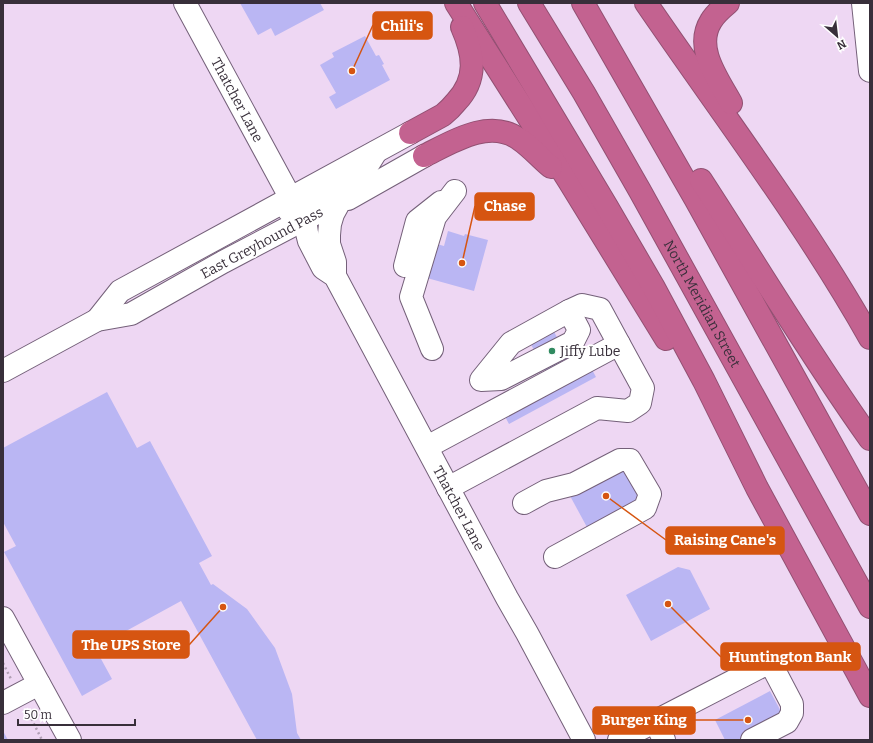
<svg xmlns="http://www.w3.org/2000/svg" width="873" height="743" viewBox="0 0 873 743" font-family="Bitter,serif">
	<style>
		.building { fill: #bab6f3 }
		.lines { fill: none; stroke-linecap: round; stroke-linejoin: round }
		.minor-casing { stroke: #746079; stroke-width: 24 }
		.highway-casing { stroke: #925072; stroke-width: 24 }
		.path { stroke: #b19fb5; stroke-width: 2.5; stroke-dasharray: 2 3; stroke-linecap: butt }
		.minor { stroke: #fff; stroke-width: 22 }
		.highway { stroke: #c36290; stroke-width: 22 }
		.poi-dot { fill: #308a60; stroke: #fff; stroke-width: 1.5 }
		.labels { text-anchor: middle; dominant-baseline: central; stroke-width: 4; stroke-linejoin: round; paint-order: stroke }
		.street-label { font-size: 14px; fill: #382f3a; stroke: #fff }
		.poi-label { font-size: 14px; fill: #382f3a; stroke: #fff; text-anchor: start }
		.leader { fill: none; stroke: #d65511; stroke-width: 1.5 }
		.callout-dot { fill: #d65511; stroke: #fff; stroke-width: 1.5 }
		.callout { fill: #d65511; stroke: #d65511; stroke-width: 1.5 }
		.callout-label { font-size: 15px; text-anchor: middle; font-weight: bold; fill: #fff }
	</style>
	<rect width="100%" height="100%" fill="#eed7f3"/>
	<g class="building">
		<path d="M240,3H320L324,10L275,36L271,28L258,35Z"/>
		<path d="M365,36L376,56L379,55L384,64L382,65L390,80L336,109L329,97L336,93L320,65L334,57L332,53Z"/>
		<path d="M448,231L464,236L465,234L488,240L474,291L427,278L404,235L444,246Z"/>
		<path d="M551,326L569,360L590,366L596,377L509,424L496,400L546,372L528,339Z"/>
		<path d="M107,392L137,448L150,441L212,556L199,563L211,585L213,584L247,609L275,648L292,694L297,733L301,740H257L181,601L95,648L112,679L82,696L4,552L16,546L3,522V448Z"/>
		<path d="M623,464L642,500L588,529L569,494Z"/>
		<path d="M678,567L690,570L710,609L651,641L626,595Z"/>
		<path d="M770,691L784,717L740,740H725L715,720Z"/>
		<path d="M3,731L8,740H3Z"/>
	</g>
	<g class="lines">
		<g class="minor-casing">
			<g id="minor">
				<path id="s1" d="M185,3L290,197V209L289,211"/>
				<path d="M863,3L870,71"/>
				<path id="s2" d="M376,152L361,176L316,201L308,209L305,219L307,233L309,241L323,268L335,276L507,598L527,633L584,740"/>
				<path d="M348,199L424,156"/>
				<path d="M405,266L417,221L441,202"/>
				<path d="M335,276V262L329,244V235L330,224L333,214L339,203"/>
				<path d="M569,311L579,330L573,342L501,379L481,380L511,343Z"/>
				<path d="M569,311L582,305L600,309L619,344"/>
				<path d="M97,320L120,291L410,133"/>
				<path d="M432,349L411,297L435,217L455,191"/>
				<path d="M3,371L97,320L131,314L223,262L305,219L317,213"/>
				<path d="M427,447L619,344L643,388L640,403L628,411L597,408L448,488"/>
				<path d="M524,503L546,491L574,484L620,460H630L650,494L645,508L555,557"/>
				<path d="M3,618L70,740"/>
				<path d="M3,703L39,684"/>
				<path d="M655,721L664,740"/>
				<path d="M619,740L770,662L792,704V713L787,722L752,740"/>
			</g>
		</g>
		<g class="highway-casing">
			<g id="highway">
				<path d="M456,3L569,181L666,339"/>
				<path d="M485,3L607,207L653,286L704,381L757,488L870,696"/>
				<path id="s3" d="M529,3L584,93L640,191L870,607"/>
				<path d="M583,3L696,200L870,514"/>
				<path d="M646,3C722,114 804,221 870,338"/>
				<path d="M728,3C722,8 715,14 711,21C694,48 718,79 731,103"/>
				<path d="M410,133C421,127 432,121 443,115C448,111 452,107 456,102C478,79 474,54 462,27"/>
				<path d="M424,156C452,142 489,118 519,139C531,147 540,158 551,167"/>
				<path d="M701,180C757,266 810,355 870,439"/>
			</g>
		</g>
		<g class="path">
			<path d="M3,663L11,679"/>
			<path d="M27,710L42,740"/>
		</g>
		<use href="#minor" class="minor"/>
		<use href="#highway" class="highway"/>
	</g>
	<circle class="poi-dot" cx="552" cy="351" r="4"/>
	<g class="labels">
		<g class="street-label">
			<text stroke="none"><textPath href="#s1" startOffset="110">Thatcher Lane</textPath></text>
			<text transform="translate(262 243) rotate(-28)">East Greyhound Pass</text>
			<text stroke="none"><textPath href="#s3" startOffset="347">North Meridian Street</textPath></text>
			<text stroke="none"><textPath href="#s2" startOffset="432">Thatcher Lane</textPath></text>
		</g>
		<g class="poi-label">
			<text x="560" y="351">Jiffy Lube</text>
		</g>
	</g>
	<path class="leader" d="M352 71L373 25M462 263L475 206M606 496L666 540M223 607L189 645M668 604L721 657M748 720L695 720"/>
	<g class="callout-dot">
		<circle cx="352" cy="71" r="4"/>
		<circle cx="462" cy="263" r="4"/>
		<circle cx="606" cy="496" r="4"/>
		<circle cx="223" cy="607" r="4"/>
		<circle cx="668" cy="604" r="4"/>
		<circle cx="748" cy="720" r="4"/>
	</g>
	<g class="callout">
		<rect x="373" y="12" width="59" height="27" rx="4"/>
		<rect x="475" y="193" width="59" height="27" rx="4"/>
		<rect x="666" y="527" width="118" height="27" rx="4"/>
		<rect x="73" y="631" width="116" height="27" rx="4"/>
		<rect x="721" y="643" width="139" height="27" rx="4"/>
		<rect x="593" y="707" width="102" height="27" rx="4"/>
	</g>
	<g class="callout-label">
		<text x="402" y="31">Chili's</text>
		<text x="505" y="211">Chase</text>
		<text x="725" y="545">Raising Cane's</text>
		<text x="131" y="650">The UPS Store</text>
		<text x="790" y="662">Huntington Bank</text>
		<text x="644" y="725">Burger King</text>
	</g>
	<rect width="873" height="743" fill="none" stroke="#382f3a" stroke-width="8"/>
	<g transform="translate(837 36) rotate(152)" stroke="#ffffff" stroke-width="3" paint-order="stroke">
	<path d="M0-3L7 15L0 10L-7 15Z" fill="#382f3a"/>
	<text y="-6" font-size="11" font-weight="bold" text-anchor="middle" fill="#382f3a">N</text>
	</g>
	<path d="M18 719v6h117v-6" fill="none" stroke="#382f3a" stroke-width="2"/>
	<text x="24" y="719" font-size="12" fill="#382f3a" stroke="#ffffff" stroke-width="3" paint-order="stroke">50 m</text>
</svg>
